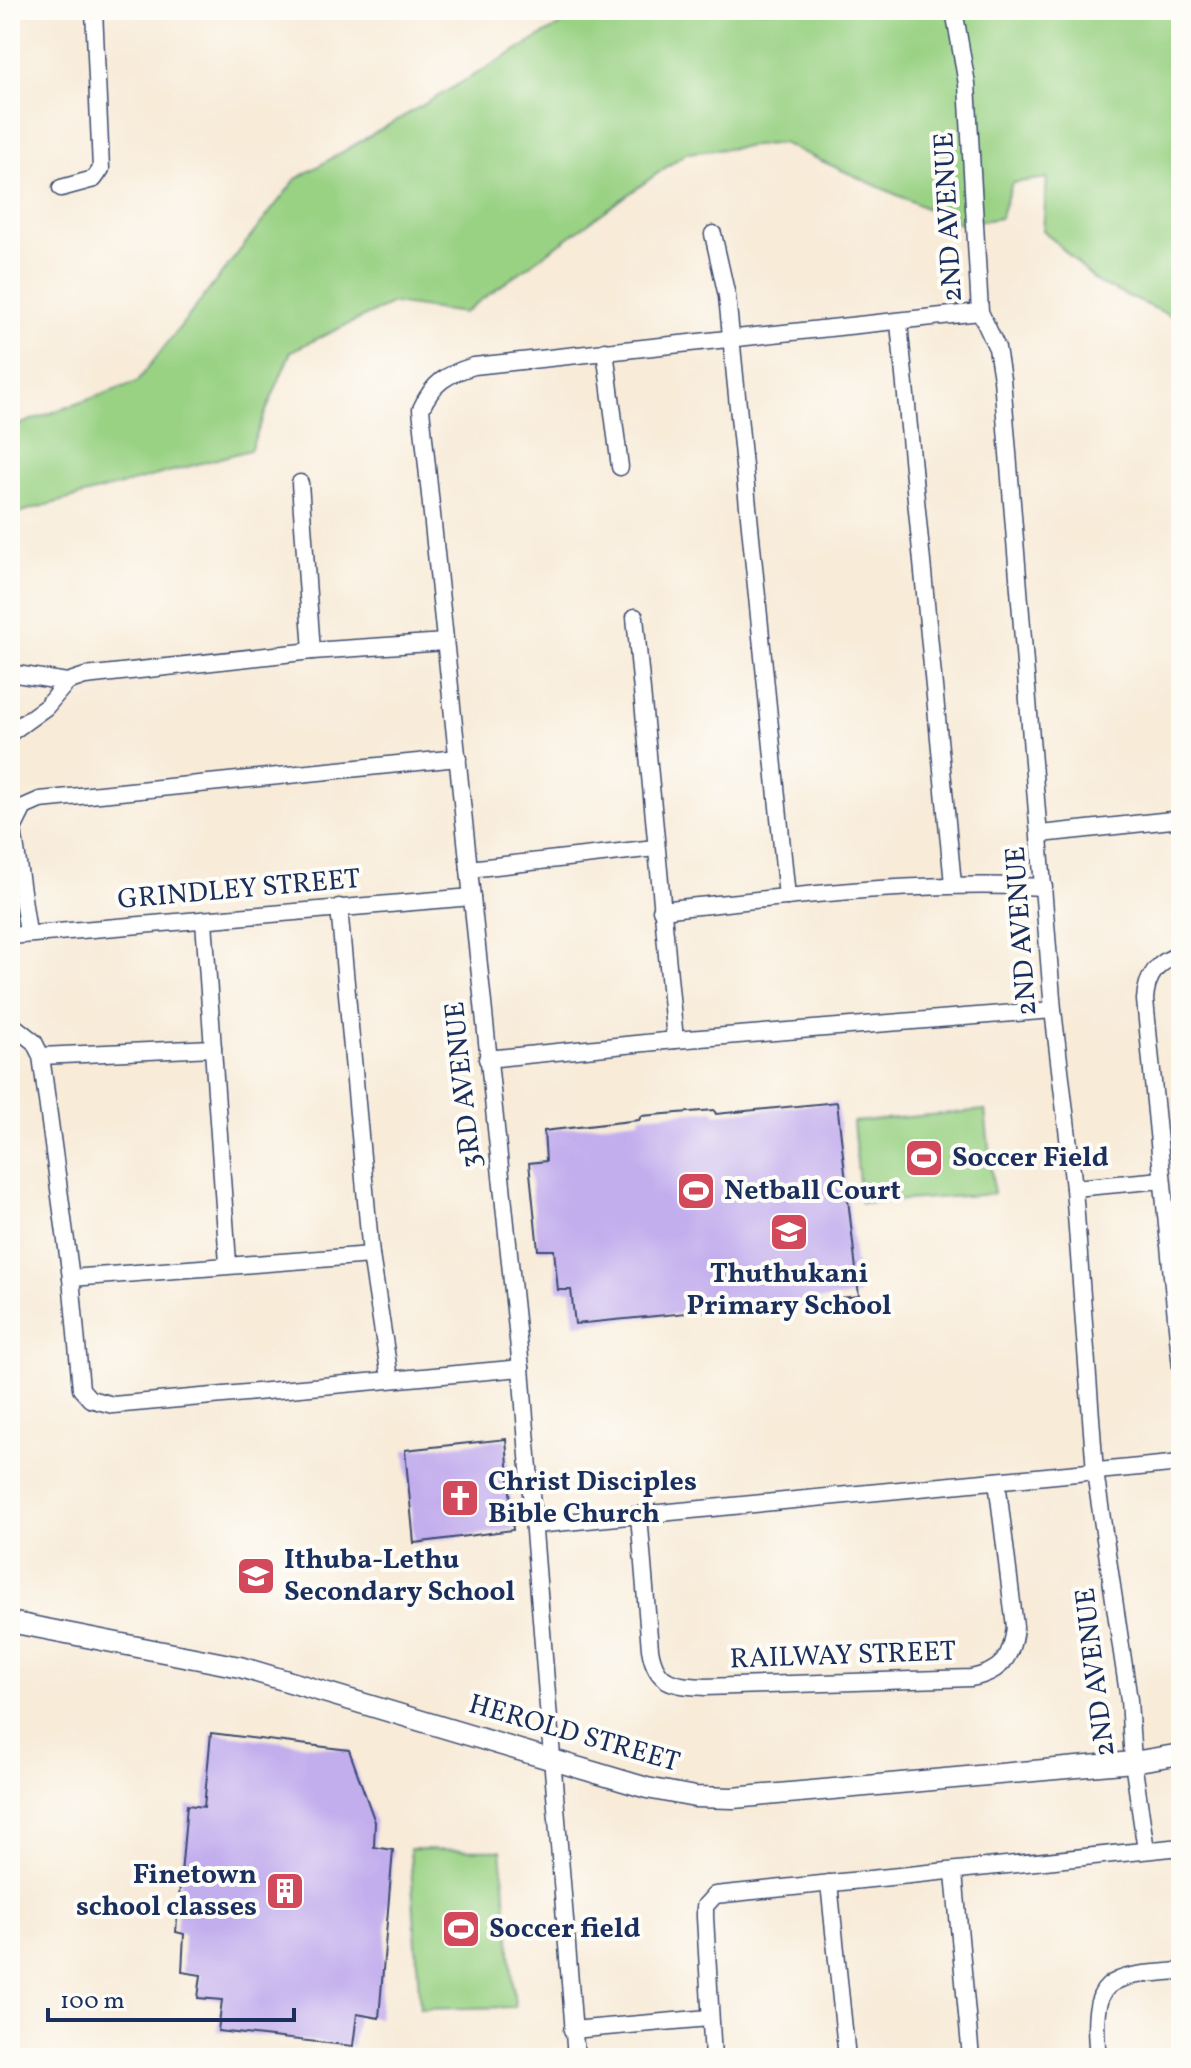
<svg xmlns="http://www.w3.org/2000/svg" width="1191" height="2068" viewBox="0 0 1191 2068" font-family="Vollkorn,serif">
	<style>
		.green { fill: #9ad284; stroke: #5a8071; stroke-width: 2 }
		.building { fill: #c2aded }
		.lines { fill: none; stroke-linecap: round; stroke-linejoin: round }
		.minor-casing { stroke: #3c4b70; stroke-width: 19 }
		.tertiary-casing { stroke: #3c4b70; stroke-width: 23 }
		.minor { stroke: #fff; stroke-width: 16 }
		.tertiary { stroke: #fff; stroke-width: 20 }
		.labels { text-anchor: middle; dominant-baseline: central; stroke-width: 8; stroke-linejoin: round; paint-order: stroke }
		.street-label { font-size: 28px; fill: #1b2f5e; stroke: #fdfcf7 }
		.poi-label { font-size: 28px; font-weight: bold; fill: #1b2f5e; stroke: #fdfcf7; text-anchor: start }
	</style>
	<rect width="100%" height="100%" fill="#fdfcf7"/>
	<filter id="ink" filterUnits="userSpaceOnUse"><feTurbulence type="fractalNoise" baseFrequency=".0125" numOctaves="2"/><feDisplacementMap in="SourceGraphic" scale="16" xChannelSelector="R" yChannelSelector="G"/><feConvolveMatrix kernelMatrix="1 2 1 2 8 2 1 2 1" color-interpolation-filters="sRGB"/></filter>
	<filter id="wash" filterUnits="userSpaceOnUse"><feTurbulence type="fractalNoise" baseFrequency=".006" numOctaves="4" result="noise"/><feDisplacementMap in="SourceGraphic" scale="32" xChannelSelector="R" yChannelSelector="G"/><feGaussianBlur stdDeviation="1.8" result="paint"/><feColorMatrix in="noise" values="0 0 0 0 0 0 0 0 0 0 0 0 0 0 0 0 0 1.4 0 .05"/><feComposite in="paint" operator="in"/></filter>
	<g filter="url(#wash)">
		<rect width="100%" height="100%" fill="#f8ebd8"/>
		<g class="green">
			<path d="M576,10H1181V320L1098,283L1043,230L1047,178L1012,183L1000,218L961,224L782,143L686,153L463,313L393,303L291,351L250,450L10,515V428L137,382L296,179L560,25Z"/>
			<path d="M985,1110L994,1194L861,1203L853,1122Z"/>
			<path d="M410,1849L501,1850L515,2007L420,2009Z"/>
		</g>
		<g id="blocks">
			<g class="building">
				<path d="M837,1102L859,1296L575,1324L571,1290H558L554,1250H538L529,1163L546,1161L544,1131L639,1120L641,1116L714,1110L716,1114Z"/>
				<path d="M506,1439L513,1530L414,1543L405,1450Z"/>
				<path d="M211,1733L349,1750L375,1822L374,1847L393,1850L379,2018L357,2014L353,2046L218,2031L222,2000L198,1998L201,1975L182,1972L184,1934L176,1932L187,1805L204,1807Z"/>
			</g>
		</g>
	</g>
	<g filter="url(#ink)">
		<use href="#blocks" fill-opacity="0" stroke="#3c4b70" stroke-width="2"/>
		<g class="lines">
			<g class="minor-casing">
				<g id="minor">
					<path d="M954,10L967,84L980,312L997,348L1002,379L1053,1010L1074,1188L1095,1472L1129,1700L1133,1762L1146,1850"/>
					<path d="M61,188L94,179L101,169L94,10"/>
					<path d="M713,234L727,296L787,897"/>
					<path d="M899,323L953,884"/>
					<path d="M605,351L620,467"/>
					<path d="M300,483L312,651"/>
					<path d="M635,617L675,1040"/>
					<path d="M10,673L67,682"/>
					<path d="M10,733L46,707L67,682L85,676L312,651L445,642"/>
					<path d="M1041,834L1181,819"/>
					<path d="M469,869L655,848"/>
					<path d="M339,907L371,1255L390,1378"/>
					<path d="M661,910C788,897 915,880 1044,887"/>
					<path d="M204,921L228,1263"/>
					<path d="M28,933L13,829L24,807L40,800L458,758"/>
					<path d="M10,936L472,897"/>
					<path d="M1181,955C1158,960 1146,977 1145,1000L1181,1368"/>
					<path d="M10,1023L34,1042L41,1056L71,1278L81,1389L90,1399L113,1405L521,1368"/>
					<path d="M41,1056L213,1048"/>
					<path d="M487,1059L675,1040L1053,1010"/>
					<path d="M1074,1188L1162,1180"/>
					<path d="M71,1278L371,1255"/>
					<path d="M639,1515L650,1649C656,1685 673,1685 705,1687L971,1678C1001,1672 1012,1658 1015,1627L997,1481"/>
					<path d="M535,1525L1181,1463"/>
					<path d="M954,1873L971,2058"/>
					<path d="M829,1883L847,2058"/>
					<path d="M572,2030L709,2018"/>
					<path d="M576,2058L521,1368L421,409C433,382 447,374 474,366L980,312"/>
					<path d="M713,2058L705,1917V1906L715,1895L1181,1847"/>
					<path d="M1098,2058C1090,1977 1106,1976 1181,1971"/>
				</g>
			</g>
			<g class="tertiary-casing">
				<path id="tertiary" d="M10,1622L240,1667L647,1788L695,1797L733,1798L1133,1762L1181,1754"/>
			</g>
			<use href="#minor" class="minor"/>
			<use href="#tertiary" class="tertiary"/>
		</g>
	</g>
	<defs>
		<g id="stadium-square" transform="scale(2)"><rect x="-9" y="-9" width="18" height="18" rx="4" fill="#d1495b" stroke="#fdfcf7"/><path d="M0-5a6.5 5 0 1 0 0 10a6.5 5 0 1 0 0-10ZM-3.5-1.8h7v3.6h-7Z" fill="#fff"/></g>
		<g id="school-square" transform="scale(2)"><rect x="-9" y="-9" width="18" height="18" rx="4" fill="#d1495b" stroke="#fdfcf7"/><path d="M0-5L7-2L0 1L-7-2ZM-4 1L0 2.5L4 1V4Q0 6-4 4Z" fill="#fff"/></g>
		<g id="church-square" transform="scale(2)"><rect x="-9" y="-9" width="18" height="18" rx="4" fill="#d1495b" stroke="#fdfcf7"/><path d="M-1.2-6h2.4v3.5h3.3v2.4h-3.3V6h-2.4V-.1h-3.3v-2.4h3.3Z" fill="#fff"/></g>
		<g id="building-square" transform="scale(2)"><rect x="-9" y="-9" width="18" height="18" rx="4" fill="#d1495b" stroke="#fdfcf7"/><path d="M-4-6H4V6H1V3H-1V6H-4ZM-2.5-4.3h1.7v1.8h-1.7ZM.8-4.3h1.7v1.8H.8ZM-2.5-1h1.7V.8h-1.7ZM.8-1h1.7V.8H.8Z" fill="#fff"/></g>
	</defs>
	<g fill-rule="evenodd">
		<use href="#stadium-square" x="924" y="1158"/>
		<use href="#stadium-square" x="696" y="1191"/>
		<use href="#school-square" x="789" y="1232"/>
		<use href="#church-square" x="460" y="1498"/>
		<use href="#school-square" x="256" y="1576"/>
		<use href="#building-square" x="285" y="1891"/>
		<use href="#stadium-square" x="461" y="1929"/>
	</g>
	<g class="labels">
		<g class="street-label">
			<text transform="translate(949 217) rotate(-93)">2ND AVENUE</text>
			<text transform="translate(239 890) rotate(-5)">GRINDLEY STREET</text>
			<text transform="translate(1022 931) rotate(-94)">2ND AVENUE</text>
			<text transform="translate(464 1085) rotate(-96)">3RD AVENUE</text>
			<text transform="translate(843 1656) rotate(-2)">RAILWAY STREET</text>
			<text transform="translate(1096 1672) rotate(-97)">2ND AVENUE</text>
			<text transform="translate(574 1734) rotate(16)">HEROLD STREET</text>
		</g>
		<g class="poi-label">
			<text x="952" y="1158">Soccer Field</text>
			<text x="724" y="1191">Netball Court</text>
			<text x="789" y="1274" text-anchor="middle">Thuthukani<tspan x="789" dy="32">Primary School</tspan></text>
			<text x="488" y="1482">Christ Disciples<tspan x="488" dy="32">Bible Church</tspan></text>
			<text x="284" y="1560">Ithuba-Lethu<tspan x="284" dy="32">Secondary School</tspan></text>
			<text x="257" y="1875" text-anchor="end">Finetown<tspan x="257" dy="32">school classes</tspan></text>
			<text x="489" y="1929">Soccer field</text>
		</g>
	</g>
	<rect width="1191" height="2068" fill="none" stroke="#fdfcf7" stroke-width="40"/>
	<path d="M48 2008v12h246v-12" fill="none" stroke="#1b2f5e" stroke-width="4"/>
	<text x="60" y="2008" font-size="24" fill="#1b2f5e" stroke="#fdfcf7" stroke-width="6" paint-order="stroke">100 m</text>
</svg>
